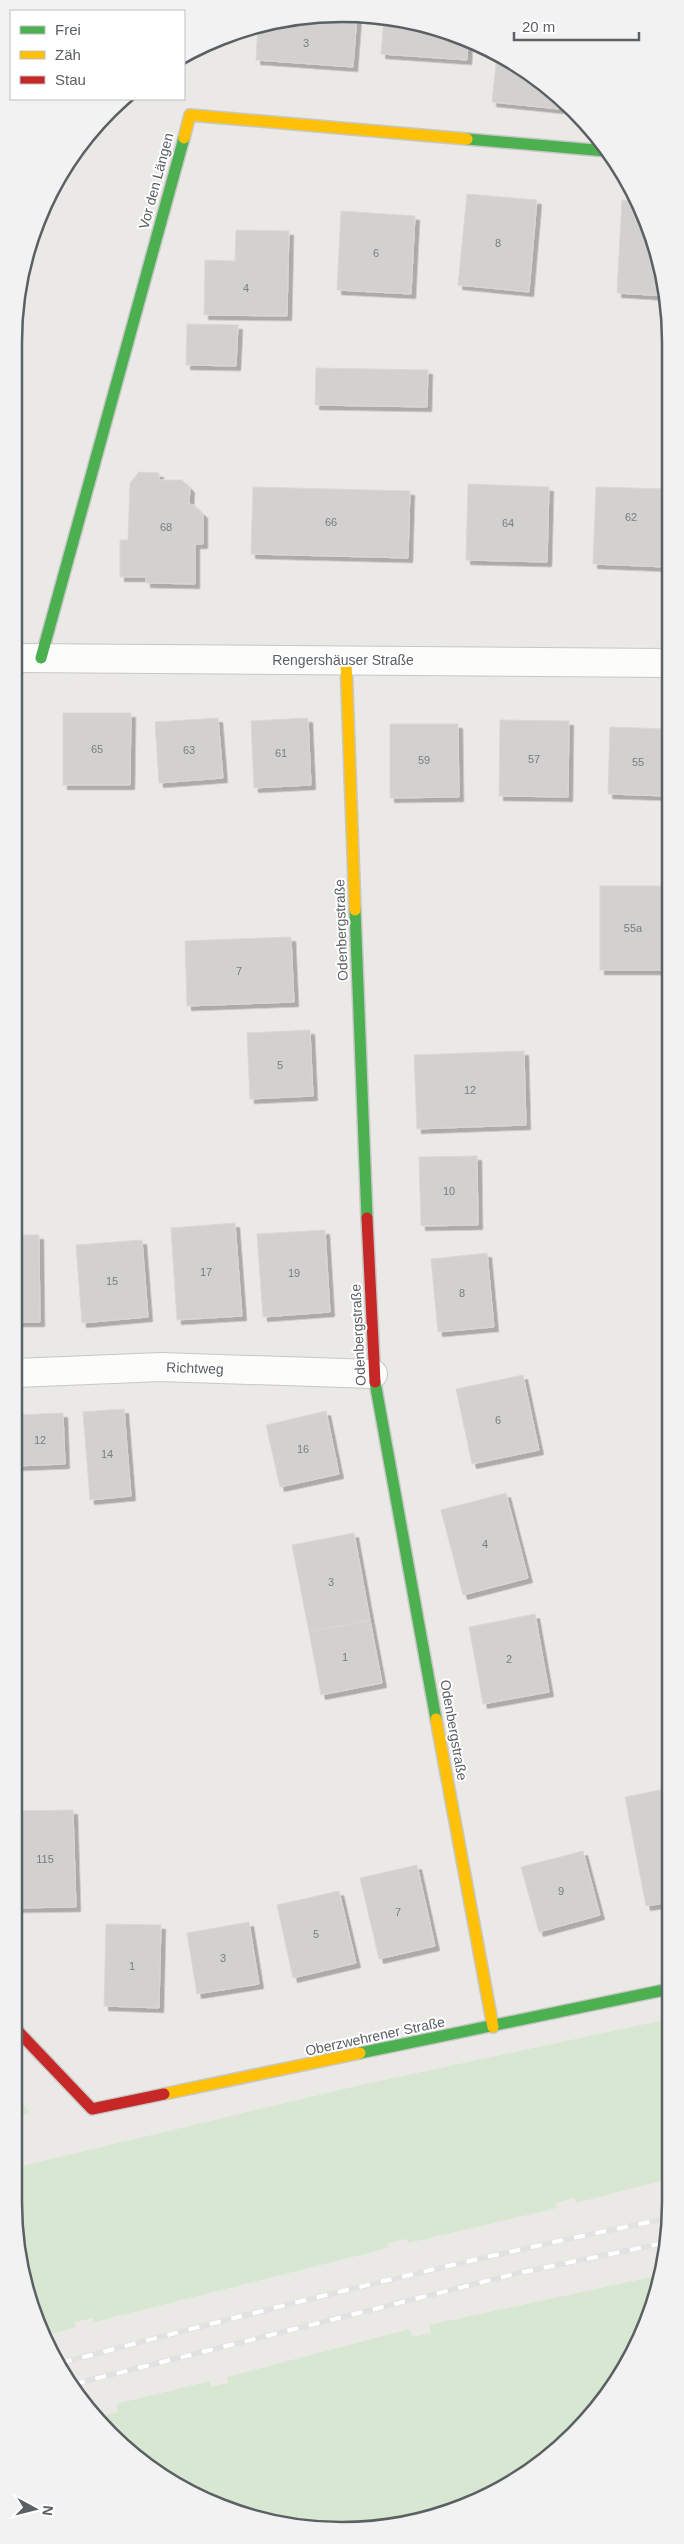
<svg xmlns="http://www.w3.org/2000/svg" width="684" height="2544" viewBox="0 0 684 2544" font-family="Helvetica,sans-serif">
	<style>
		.green { fill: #d7e7d1 }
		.building { fill: #d3d1d0; stroke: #dad8d5; filter: url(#shadow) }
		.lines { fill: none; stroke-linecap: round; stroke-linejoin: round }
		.street-casing { stroke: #c6c7c7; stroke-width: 30 }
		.fast-casing { stroke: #c6c7c7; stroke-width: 14 }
		.slow-casing { stroke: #c6c7c7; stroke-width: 14 }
		.jam-casing { stroke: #c6c7c7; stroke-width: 14 }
		.street { stroke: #fcfcfb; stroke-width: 28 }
		.fast { stroke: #4caf50; stroke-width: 11 }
		.slow { stroke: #ffc107; stroke-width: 11 }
		.jam { stroke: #c62828; stroke-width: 11 }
		.rail-casing { stroke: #e2e2e2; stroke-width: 5.5 }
		.rail { stroke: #fff; stroke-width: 4; stroke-dasharray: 11; stroke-linecap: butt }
		.labels { text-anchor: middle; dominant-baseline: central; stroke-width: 4; stroke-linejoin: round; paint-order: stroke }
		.number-label { font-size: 11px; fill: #7a7e80 }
		.street-label { font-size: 14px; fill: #5b6064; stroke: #fff }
		.rim { fill: none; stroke: #5b6064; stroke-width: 2.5 }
	</style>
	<defs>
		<filter id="shadow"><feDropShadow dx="4.5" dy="4.5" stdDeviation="0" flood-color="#0004"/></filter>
	</defs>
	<rect width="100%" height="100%" fill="#ebe9e6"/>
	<g class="green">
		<path d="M664,2020V2180L576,2203L574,2198L555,2203L557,2208L408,2243L406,2239L387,2243L388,2248L94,2322L93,2318L75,2322L76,2327L44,2336L39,2327L20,2266L14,2202V2168L361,2085Z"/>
		<path d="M14,2095L30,2112L14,2120Z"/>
		<path d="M661,2275L626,2366L589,2419L542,2463L487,2496L427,2519L320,2530L257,2519L197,2497L142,2463L95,2419L90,2411L95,2409L98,2417L118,2412L116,2404L210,2381L211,2387L228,2383L227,2377L410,2329L412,2337L431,2333L429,2325Z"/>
	</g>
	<g class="building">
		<path d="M342,14L357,15L353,67L256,60L258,26L278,20Z"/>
		<path d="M384,18L406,20L468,43L467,60L381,54Z"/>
		<path d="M497,54L506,58L560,102L559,109L492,102Z"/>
		<path d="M467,194L537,200L529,292L458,285Z"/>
		<path d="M622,200L638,201L666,296L617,293Z"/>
		<path d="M341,211L415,216L411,294L337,290Z"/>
		<path d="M236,230L289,231L287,316L204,315L205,260L235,261Z"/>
		<path d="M187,324L238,325L236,366L186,365Z"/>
		<path d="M316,368L428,370L427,407L315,405Z"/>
		<path d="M139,472L159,473V480H182L190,488L189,504L194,505L203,514V544H195V584L146,583V577H120V540H128L130,483Z"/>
		<path d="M468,484L549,487L547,562L466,560Z"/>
		<path d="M253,487L410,491L408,558L251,554Z"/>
		<path d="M596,487L667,489L666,567L593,564Z"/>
		<path d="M63,713H131L130,785H63Z"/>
		<path d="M218,718L223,778L159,783L155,722Z"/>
		<path d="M308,718L311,785L254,788L251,721Z"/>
		<path d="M500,720L569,721L568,797L499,796Z"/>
		<path d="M390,724H458L459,797L390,798Z"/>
		<path d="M610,727L667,729V796L608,794Z"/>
		<rect x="600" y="886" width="66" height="84"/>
		<path d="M291,937L294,1002L187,1006L185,941Z"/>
		<path d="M310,1030L313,1096L250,1099L247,1033Z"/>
		<path d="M524,1051L526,1125L417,1129L414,1055Z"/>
		<path d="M477,1156L478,1225L421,1226L419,1157Z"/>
		<path d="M235,1223L242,1316L177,1320L171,1228Z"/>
		<path d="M325,1230L330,1312L263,1317L257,1234Z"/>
		<path d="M17,1235H39L40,1322H17Z"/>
		<path d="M142,1240L148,1317L82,1323L76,1245Z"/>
		<path d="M487,1253L494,1327L438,1332L431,1259Z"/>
		<path d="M523,1375L539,1450L472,1464L456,1389Z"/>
		<path d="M124,1409L131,1496L90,1500L83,1412Z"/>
		<path d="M326,1411L339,1474L280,1487L266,1425Z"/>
		<path d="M63,1413L65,1464L16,1466V1415Z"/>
		<path d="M506,1493L528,1578L463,1595L441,1510Z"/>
		<path d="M354,1533L370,1620L309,1632L292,1545Z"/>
		<path d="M535,1614L549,1692L483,1704L469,1627Z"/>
		<path d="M370,1620L382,1683L321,1695L309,1632Z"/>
		<path d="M665,1789V1903L646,1906L625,1797Z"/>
		<path d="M73,1810L76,1907L15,1908V1811Z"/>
		<path d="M583,1851L600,1915L539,1932L521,1867Z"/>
		<path d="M417,1865L435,1946L379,1959L360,1878Z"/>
		<path d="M339,1891L356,1963L293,1978L277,1905Z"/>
		<path d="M249,1922L259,1984L197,1994L187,1933Z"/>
		<path d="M106,1924L161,1925L159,2008L104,2006Z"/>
	</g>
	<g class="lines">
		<g class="street-casing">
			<g id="street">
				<path d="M19,658L667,663"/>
				<path d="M16,1373L161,1367L373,1374"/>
			</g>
		</g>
		<g class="fast-casing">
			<g id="fast">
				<path d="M467,139L606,151"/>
				<path d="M41,658L184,138"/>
				<path d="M355,910L367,1218"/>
				<path d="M375,1382L436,1719"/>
				<path d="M360,2053L664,1990"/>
			</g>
		</g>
		<g class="slow-casing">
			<g id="slow">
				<path d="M184,138L190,115L467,139"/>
				<path d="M346,661L355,910"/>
				<path d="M436,1719L493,2027"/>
				<path d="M164,2094L360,2053"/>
			</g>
		</g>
		<g class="jam-casing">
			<g id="jam">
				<path d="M367,1218L375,1382"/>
				<path d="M14,2027L92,2109L164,2094"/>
			</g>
		</g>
		<use href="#street" class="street"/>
		<use href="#fast" class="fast"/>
		<use href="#slow" class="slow"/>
		<use href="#jam" class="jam"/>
		<g class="rail-casing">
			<g id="rail">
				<path d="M61,2363C261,2310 461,2260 664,2219"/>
				<path d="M74,2384L523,2272L664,2243"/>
			</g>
		</g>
		<use href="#rail" class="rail"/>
	</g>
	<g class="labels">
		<g class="number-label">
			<text x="306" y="43">3</text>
			<text x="498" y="243">8</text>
			<text x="376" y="253">6</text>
			<text x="246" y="288">4</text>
			<text x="631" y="517">62</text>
			<text x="331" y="522">66</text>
			<text x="508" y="523">64</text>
			<text x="166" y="527">68</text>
			<text x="97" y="749">65</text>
			<text x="189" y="750">63</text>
			<text x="281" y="753">61</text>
			<text x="534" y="759">57</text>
			<text x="424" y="760">59</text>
			<text x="638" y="762">55</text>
			<text x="633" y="928">55a</text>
			<text x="239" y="971">7</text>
			<text x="280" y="1065">5</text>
			<text x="470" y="1090">12</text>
			<text x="449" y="1191">10</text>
			<text x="206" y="1272">17</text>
			<text x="294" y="1273">19</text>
			<text x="112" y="1281">15</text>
			<text x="462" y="1293">8</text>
			<text x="498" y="1420">6</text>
			<text x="40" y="1440">12</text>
			<text x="303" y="1449">16</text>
			<text x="107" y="1454">14</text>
			<text x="485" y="1544">4</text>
			<text x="331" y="1582">3</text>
			<text x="345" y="1657">1</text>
			<text x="509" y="1659">2</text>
			<text x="45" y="1859">115</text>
			<text x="561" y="1891">9</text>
			<text x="398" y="1912">7</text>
			<text x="316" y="1934">5</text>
			<text x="223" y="1958">3</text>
			<text x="132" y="1966">1</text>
		</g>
		<g class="street-label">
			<text transform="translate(156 181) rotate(-75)">Vor den Längen</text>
			<text x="343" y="660">Rengershäuser Straße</text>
			<text transform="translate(341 930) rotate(-92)">Odenbergstraße</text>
			<text transform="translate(358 1335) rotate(-93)">Odenbergstraße</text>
			<text transform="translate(195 1368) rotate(2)">Richtweg</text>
			<text transform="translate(454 1730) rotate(80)">Odenbergstraße</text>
			<text transform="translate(375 2036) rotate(-12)">Oberzwehrener Straße</text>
		</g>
	</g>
	<path d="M0 0H684V2544H0ZM342 22H342A320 320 0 0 1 662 342V2202A320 320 0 0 1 342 2522H342A320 320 0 0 1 22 2202V342A320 320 0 0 1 342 22Z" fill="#f2f2f3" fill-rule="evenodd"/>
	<path class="rim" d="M342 22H342A320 320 0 0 1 662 342V2202A320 320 0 0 1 342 2522H342A320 320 0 0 1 22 2202V342A320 320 0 0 1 342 22Z"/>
	<rect x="10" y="10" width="175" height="90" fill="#ffffff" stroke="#bdbfc1"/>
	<rect x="20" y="26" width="25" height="8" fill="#4caf50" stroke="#bdbfc1"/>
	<text x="55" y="35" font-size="15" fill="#5b6064">Frei</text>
	<rect x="20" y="51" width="25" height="8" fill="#ffc107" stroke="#bdbfc1"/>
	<text x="55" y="60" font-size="15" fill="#5b6064">Zäh</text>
	<rect x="20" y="76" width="25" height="8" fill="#c62828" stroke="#bdbfc1"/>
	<text x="55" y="85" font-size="15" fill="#5b6064">Stau</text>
	<g transform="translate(35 2509) rotate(97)" stroke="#ffffff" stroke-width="4" paint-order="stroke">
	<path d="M0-4L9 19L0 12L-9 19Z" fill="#5b6064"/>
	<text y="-8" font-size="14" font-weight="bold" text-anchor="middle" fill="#5b6064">N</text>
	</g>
	<path d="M514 32v8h125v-8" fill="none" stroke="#5b6064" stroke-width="2.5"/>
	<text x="522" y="32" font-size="15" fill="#5b6064" stroke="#ffffff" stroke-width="4" paint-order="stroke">20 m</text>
</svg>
